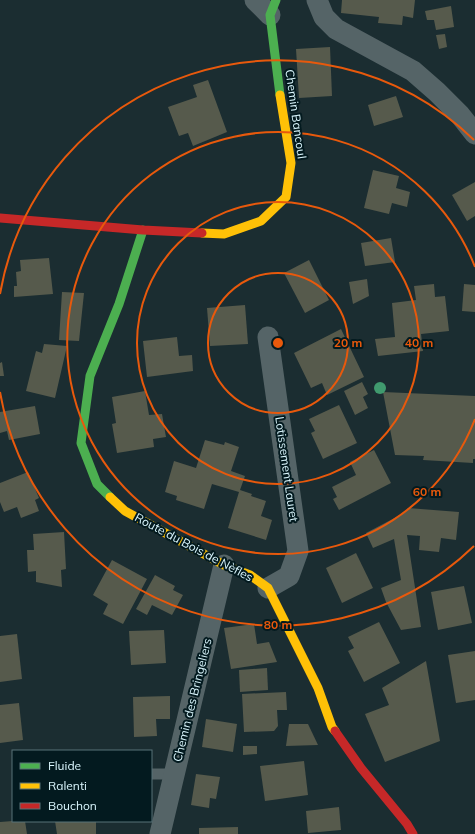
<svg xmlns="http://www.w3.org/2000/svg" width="475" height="834" viewBox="0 0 475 834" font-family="Mulish,sans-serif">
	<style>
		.building { fill: #565a4c }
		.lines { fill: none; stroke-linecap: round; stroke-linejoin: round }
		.lane { stroke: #556467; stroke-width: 11 }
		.street { stroke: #556467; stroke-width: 21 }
		.fast { stroke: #4caf50; stroke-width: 9 }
		.slow { stroke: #ffc107; stroke-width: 9 }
		.jam { stroke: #c62828; stroke-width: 9 }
		.tree { fill: #409a6e }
		.ring { fill: none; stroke: #e8590c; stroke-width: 2 }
		.labels { text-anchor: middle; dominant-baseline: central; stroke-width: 4; stroke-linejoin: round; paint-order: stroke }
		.street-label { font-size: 12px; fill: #daf6fd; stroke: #031a1f }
		.centre { fill: #e8590c; stroke: #031a1f; stroke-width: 2 }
		.ring-label { font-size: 12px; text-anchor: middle; font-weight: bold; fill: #e8590c; stroke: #031a1f; stroke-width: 4; stroke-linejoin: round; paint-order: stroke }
	</style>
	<rect width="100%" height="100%" fill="#1b2d31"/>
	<g class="building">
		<path d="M342,0H415L413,18L403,16L402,25L378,23L379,17L341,13Z"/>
		<path d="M451,6L454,27L436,30L434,20H427L425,11Z"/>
		<path d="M445,34L447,47L439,49L436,35Z"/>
		<path d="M330,47L332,96L299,98L296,49Z"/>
		<path d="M208,80L227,132L193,146L188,133L179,136L168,107L197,97L193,85Z"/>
		<path d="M396,96L403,117L374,126L368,105Z"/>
		<path d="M373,170L399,176L396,188L410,192L407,207L392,203L389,214L364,208Z"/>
		<path d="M475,182V216L467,221L452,195Z"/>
		<path d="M391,238L395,262L365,266L361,243Z"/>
		<path d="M49,258L53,294L14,297V286H17L16,272L21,271L20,260Z"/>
		<path d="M309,260L329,300L305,313L284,273Z"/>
		<path d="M367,279L369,296L353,304L349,282Z"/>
		<path d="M434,284L435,297L445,296L449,331L421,334L423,351L378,356L375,339L395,337L392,303L416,300L414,286Z"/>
		<path d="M464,284L475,285V312L462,311Z"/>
		<path d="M62,292L84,293L79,341L59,340Z"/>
		<path d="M245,305L248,344L210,346L207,308Z"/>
		<path d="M341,329L364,377L327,395L322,383L311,388L294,353Z"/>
		<path d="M177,337L179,356L192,355L193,371L147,377L143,341Z"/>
		<path d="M44,344L67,346L55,398L26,391L36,351L42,353Z"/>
		<path d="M2,362L4,376H0V363Z"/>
		<path d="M362,382L368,394L363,397L368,408L355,415L344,391Z"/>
		<path d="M145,391L149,415L162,414L166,437L153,439L154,447L117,453L112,424L116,423L112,397Z"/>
		<path d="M383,392L475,396V459H473V463L423,460L424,456L395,455Z"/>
		<path d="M339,405L357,443L323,459L311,433L315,431L309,419Z"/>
		<path d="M35,406L40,434L9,440L7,431L0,433V412Z"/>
		<path d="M205,440L224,445L225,442L239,447L231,471L245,476L240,490L252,494L251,496L266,501L261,516L272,520L266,540L228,528L239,492L212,484L204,509L176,500L177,496L165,492L174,461L196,468Z"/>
		<path d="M374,450L391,483L339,510L333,499L337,497L332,487L356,475L350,462Z"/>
		<path d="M28,472L39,498L35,500L39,511L21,518L17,507L4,512L0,502V483Z"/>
		<path d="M408,508L459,512L456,540L441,538L439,552L419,550L420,536L407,535L421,627L401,630L386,602L381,588L401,580L394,539L373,548L366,533L404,513Z"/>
		<path d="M64,532L66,569L61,570L62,587L36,582V571L28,572L27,550H34L33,534Z"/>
		<path d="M356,553L373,588L342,603L326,568Z"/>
		<path d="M112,560L147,579L123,624L103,614L108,604L93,595Z"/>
		<path d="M155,575L175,586L173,590L183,595L172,615L152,605L147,615L136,609Z"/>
		<path d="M464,586L472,623L438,630L431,592Z"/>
		<path d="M379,622L400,663L364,682L348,651L354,648L348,637Z"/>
		<path d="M254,624L257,644L269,642L277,662L231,669L224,628Z"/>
		<path d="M164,630L166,663L131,665L129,631Z"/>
		<path d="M17,634L22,679L0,682V636Z"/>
		<path d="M475,651V700L456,703L448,655Z"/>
		<path d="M426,661L440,741L385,762L365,714L389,705L382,688Z"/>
		<path d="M267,668L268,690L240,692L239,670Z"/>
		<path d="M286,692L287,710H277L278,726L274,731L244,732L242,694Z"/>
		<path d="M170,696V719H156L157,736L134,737L133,697Z"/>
		<path d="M19,703L23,740L0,743V705Z"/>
		<path d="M206,719L237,724L233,752L202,747Z"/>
		<path d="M289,724H308L318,745L286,746Z"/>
		<path d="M243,746H257V754L243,755Z"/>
		<path d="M304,761L308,795L265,801L260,766Z"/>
		<path d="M196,774L220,777L216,799L210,798L209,808L191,805Z"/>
		<path d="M339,807L341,830L308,833L306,811Z"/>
		<path d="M13,821H25L27,834H0V822Z"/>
		<path d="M55,821H96V834H57Z"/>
		<path d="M238,827V834H199V828Z"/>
	</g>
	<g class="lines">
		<path class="lane" d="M151,774H174"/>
		<g class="street">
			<path d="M255,0L270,15"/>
			<path d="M317,0L324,17L336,29L413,71L437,92L460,115L475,134"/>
			<path d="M268,588L289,576L298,551L268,337"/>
			<path d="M160,834L224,565"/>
		</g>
		<g class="fast">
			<path d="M276,0L270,15L280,95"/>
			<path d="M110,497L97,484L81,443L90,376L119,304L143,230"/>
		</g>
		<g class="slow">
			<path d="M202,233L224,234L261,221L286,197L291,163L280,95"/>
			<path d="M110,497L125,511L224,565L250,575L268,588L318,688L332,727L335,731"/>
		</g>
		<g class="jam">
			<path d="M0,218L143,230L202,233"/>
			<path d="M335,731L361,768L407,824L413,834"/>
		</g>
	</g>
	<circle class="tree" cx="380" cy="388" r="6"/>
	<g class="ring">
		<circle cx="278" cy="343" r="70"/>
		<circle cx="278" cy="343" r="141"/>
		<path d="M475 419A211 211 0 1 1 475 267"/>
		<path d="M474 546A282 282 0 0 1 0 392M0 294A282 282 0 0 1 474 140"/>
	</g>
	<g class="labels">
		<g class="street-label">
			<text transform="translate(296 114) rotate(82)">Chemin Bancoul</text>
			<text transform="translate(287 469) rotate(82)">Lotissement Lauret</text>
			<text transform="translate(194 547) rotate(28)">Route du Bois de Nèfles</text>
			<text transform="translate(192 700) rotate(-76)">Chemin des Bringeliers</text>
		</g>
	</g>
	<circle cx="278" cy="343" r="6" class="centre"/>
	<g class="ring-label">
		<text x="348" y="347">20 m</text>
		<text x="419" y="347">40 m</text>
		<text x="427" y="496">60 m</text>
		<text x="278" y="629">80 m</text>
	</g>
	<rect x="12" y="750" width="140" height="72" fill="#031a1f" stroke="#597278"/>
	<rect x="20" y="763" width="20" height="6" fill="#4caf50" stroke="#597278"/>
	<text x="48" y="770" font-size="12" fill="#daf6fd">Fluide</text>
	<rect x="20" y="783" width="20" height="6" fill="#ffc107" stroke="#597278"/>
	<text x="48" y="790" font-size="12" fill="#daf6fd">Ralenti</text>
	<rect x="20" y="803" width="20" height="6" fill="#c62828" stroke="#597278"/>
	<text x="48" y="810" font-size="12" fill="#daf6fd">Bouchon</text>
</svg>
